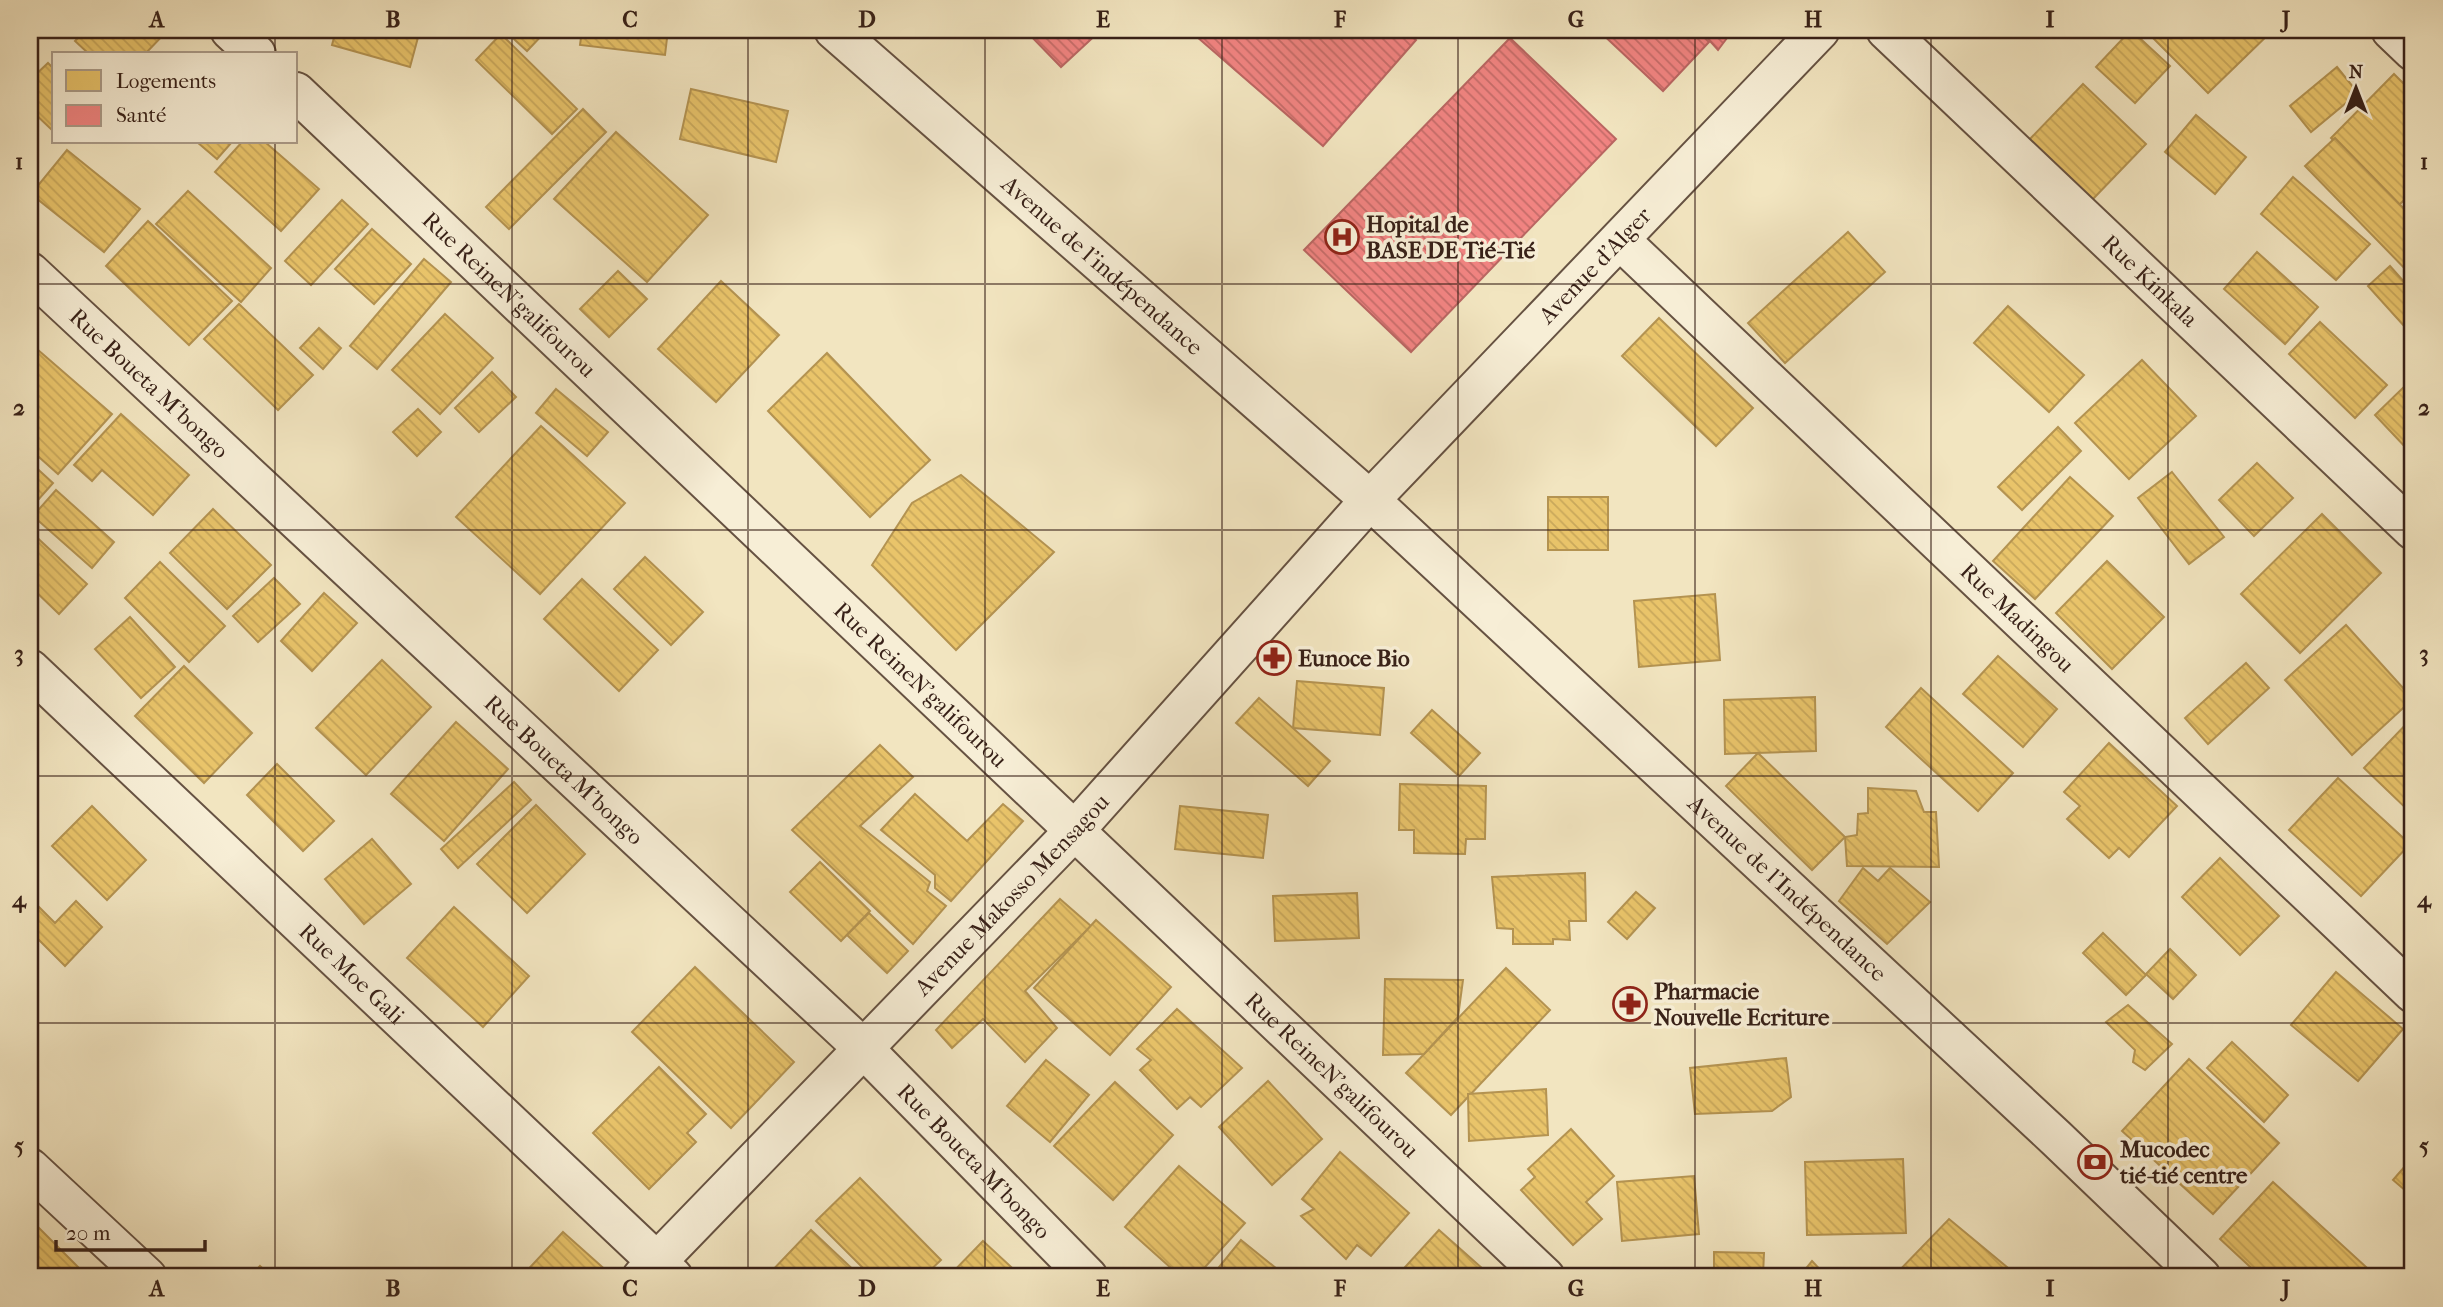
<svg xmlns="http://www.w3.org/2000/svg" width="2443" height="1307" viewBox="0 0 2443 1307" font-family="'IM FELL French Canon',serif">
	<style>
		.homes { fill: url(#homes-back-hatch); stroke: #b49351; stroke-width: 2 }
		.health { fill: url(#health-back-hatch); stroke: #ba6662; stroke-width: 2 }
		.lines { fill: none; stroke-linecap: round; stroke-linejoin: round }
		.minor-casing { stroke: #665242; stroke-width: 42 }
		.minor { stroke: #f7eed6; stroke-width: 38 }
		.grid { fill: none; stroke: #382118; stroke-width: 2; stroke-opacity: 0.55 }
		.labels { text-anchor: middle; dominant-baseline: central; stroke-width: 7; stroke-linejoin: round; paint-order: stroke }
		.poi-label { font-size: 23px; font-weight: bold; fill: #382118; stroke: #f7eed6; text-anchor: start }
		.street-label { font-size: 23px; fill: #382118; stroke: #f7eed6 }
		.neatline { fill: none; stroke: #382118; stroke-width: 2.5 }
		.grid-label { font-size: 23px; text-anchor: middle; font-weight: bold; fill: #382118 }
	</style>
	<defs>
		<pattern id="homes-back-hatch" width="6" height="6" patternUnits="userSpaceOnUse" patternTransform="scale(1.75)"><rect width="6" height="6" fill="#e9c46a"/><path d="M-1 5l2 2M0 0l6 6M5-1l2 2" fill="none" stroke="#c9a85b"/></pattern>
		<pattern id="health-back-hatch" width="6" height="6" patternUnits="userSpaceOnUse" patternTransform="scale(1.75)"><rect width="6" height="6" fill="#f28482"/><path d="M-1 5l2 2M0 0l6 6M5-1l2 2" fill="none" stroke="#c56c69"/></pattern>
	</defs>
	<rect width="100%" height="100%" fill="#f2e5c0"/>
	<filter id="stains"><feTurbulence type="fractalNoise" baseFrequency=".00286" numOctaves="4"/><feColorMatrix values="0 0 0 0 .2 0 0 0 0 .09 0 0 0 0 .02 0 0 0 .5 -.17"/></filter>
	<radialGradient id="worn" r=".72"><stop offset=".6" stop-color="#630" stop-opacity="0"/><stop offset="1" stop-color="#630" stop-opacity=".3"/></radialGradient>
	<g class="homes">
		<path d="M86,30H168L145,54H89L75,41Z"/>
		<path d="M336,30H420L410,67L332,45Z"/>
		<path d="M504,30H547L527,51Z"/>
		<path d="M582,30H668L665,55L580,45Z"/>
		<path d="M2131,30L2170,66L2135,103L2096,67Z"/>
		<path d="M2145,30H2273L2208,93Z"/>
		<path d="M501,34L577,109L552,134L476,60Z"/>
		<path d="M48,63L54,69V132L30,109V80Z"/>
		<path d="M2337,67L2358,93L2311,132L2290,106Z"/>
		<path d="M2394,74L2413,93V191L2399,205L2331,138Z"/>
		<path d="M2083,84L2146,144L2092,200L2029,140Z"/>
		<path d="M691,89L788,111L776,162L680,139Z"/>
		<path d="M583,109L606,132L509,229L486,207Z"/>
		<path d="M2196,115L2246,157L2215,194L2165,152Z"/>
		<path d="M616,132L708,215L647,282L554,199Z"/>
		<path d="M2335,138L2413,218V277L2305,166Z"/>
		<path d="M197,142H232L217,159Z"/>
		<path d="M242,142H265L319,189L281,231L215,172Z"/>
		<path d="M67,150L140,209L104,252L31,194Z"/>
		<path d="M2293,177L2370,244L2336,280L2261,214Z"/>
		<path d="M188,191L271,268L241,302L156,224Z"/>
		<path d="M342,200L368,224L311,285L285,261Z"/>
		<path d="M148,221L232,301L189,345L106,266Z"/>
		<path d="M372,229L411,264L374,304L335,269Z"/>
		<path d="M1848,232L1885,272L1785,363L1748,323Z"/>
		<path d="M2257,252L2318,307L2285,344L2224,289Z"/>
		<path d="M424,259L451,282L377,369L350,346Z"/>
		<path d="M2390,266L2413,292V336L2368,286Z"/>
		<path d="M618,271L647,299L609,337L580,309Z"/>
		<path d="M721,281L779,335L716,402L658,349Z"/>
		<path d="M239,304L313,375L278,410L204,339Z"/>
		<path d="M2008,306L2084,375L2049,412L1974,343Z"/>
		<path d="M445,314L493,358L440,414L392,370Z"/>
		<path d="M1659,318L1753,408L1716,446L1622,356Z"/>
		<path d="M2320,322L2387,385L2355,418L2289,354Z"/>
		<path d="M319,328L341,348L323,369L300,348Z"/>
		<path d="M30,343L112,414L58,474L30,449Z"/>
		<path d="M827,353L930,460L870,517L768,411Z"/>
		<path d="M2142,360L2196,416L2129,479L2075,423Z"/>
		<path d="M492,372L516,397L479,432L455,408Z"/>
		<path d="M2413,378V447L2409,451L2375,415Z"/>
		<path d="M556,389L608,432L587,456L536,413Z"/>
		<path d="M418,409L441,432L417,456L393,432Z"/>
		<path d="M121,414L189,475L153,515L102,470L92,481L74,465Z"/>
		<path d="M541,426L625,503L540,594L456,517Z"/>
		<path d="M2058,427L2081,451L2022,510L1998,487Z"/>
		<path d="M30,462L53,483L30,509Z"/>
		<path d="M2257,463L2293,498L2254,536L2219,500Z"/>
		<path d="M2172,472L2224,537L2189,564L2138,498Z"/>
		<path d="M961,475L1054,552L956,650L872,565L912,503Z"/>
		<path d="M2070,477L2113,516L2035,599L1993,561Z"/>
		<path d="M56,490L114,542L92,568L33,516Z"/>
		<rect x="1548" y="497" width="60" height="53"/>
		<path d="M213,509L271,565L227,609L170,553Z"/>
		<path d="M2322,514L2381,573L2300,653L2241,594Z"/>
		<path d="M30,531L87,584L59,614L30,586Z"/>
		<path d="M645,557L703,612L671,645L614,589Z"/>
		<path d="M2107,561L2164,617L2112,669L2056,613Z"/>
		<path d="M160,562L225,626L189,662L125,598Z"/>
		<path d="M274,578L300,604L258,642L233,616Z"/>
		<path d="M582,579L658,650L619,691L544,619Z"/>
		<path d="M324,593L357,623L312,671L281,641Z"/>
		<path d="M1715,594L1720,660L1639,667L1634,601Z"/>
		<path d="M130,617L175,667L141,698L95,649Z"/>
		<path d="M2346,625L2413,699L2352,755L2285,680Z"/>
		<path d="M1998,656L2057,709L2023,747L1963,694Z"/>
		<path d="M382,660L431,707L366,775L316,728Z"/>
		<path d="M2246,663L2269,688L2208,744L2185,718Z"/>
		<path d="M184,666L252,733L204,783L135,716Z"/>
		<path d="M1297,681L1384,688L1380,735L1293,728Z"/>
		<path d="M1921,688L2013,773L1978,811L1886,727Z"/>
		<path d="M1815,697L1816,751L1725,754L1724,700Z"/>
		<path d="M1259,698L1330,761L1308,786L1236,723Z"/>
		<path d="M1432,710L1480,753L1459,776L1411,733Z"/>
		<path d="M2413,717V815L2364,768Z"/>
		<path d="M456,722L508,769L444,841L391,794Z"/>
		<path d="M2109,743L2177,806L2129,857L2119,848L2109,858L2067,819L2080,806L2064,792Z"/>
		<path d="M880,745L913,777L860,826L930,882L927,891L946,906L913,944L792,830Z"/>
		<path d="M1758,753L1845,837L1812,870L1726,786Z"/>
		<path d="M277,764L334,821L303,851L247,795Z"/>
		<path d="M2338,778L2410,844L2361,896L2289,830Z"/>
		<path d="M514,782L531,800L458,868L441,849Z"/>
		<path d="M1400,784L1486,786L1485,839H1466L1465,854L1414,853V830H1399Z"/>
		<path d="M1868,788L1916,791L1924,812H1936L1939,867L1847,866L1845,837L1857,835L1858,814L1868,813Z"/>
		<path d="M915,794L967,841L1003,804L1023,821L951,901L935,888V875L881,830Z"/>
		<path d="M536,805L585,854L527,913L477,864Z"/>
		<path d="M92,806L146,860L107,900L52,846Z"/>
		<path d="M1180,806L1268,815L1263,858L1175,849Z"/>
		<path d="M372,839L411,884L364,924L325,879Z"/>
		<path d="M2220,858L2279,916L2240,955L2182,897Z"/>
		<path d="M820,862L870,911L841,941L790,892Z"/>
		<path d="M1863,868L1878,881L1890,868L1930,902L1887,944L1839,901Z"/>
		<path d="M1585,873L1586,921H1569L1570,940L1553,939V944H1513V929L1497,928L1492,877Z"/>
		<path d="M1636,892L1655,908L1627,939L1608,922Z"/>
		<path d="M1357,893L1359,938L1275,941L1273,896Z"/>
		<path d="M30,898L55,923L76,901L102,927L65,966L30,931Z"/>
		<path d="M1060,899L1091,926L1025,991L1057,1028L1025,1062L983,1019L952,1048L936,1030Z"/>
		<path d="M454,907L529,976L483,1027L407,958Z"/>
		<path d="M869,913L908,951L887,973L847,935Z"/>
		<path d="M1096,920L1171,987L1110,1055L1034,988Z"/>
		<path d="M2103,933L2146,975L2126,995L2083,953Z"/>
		<path d="M2170,949L2196,975L2173,999L2146,974Z"/>
		<path d="M695,967L794,1062L731,1128L632,1032Z"/>
		<path d="M1506,968L1550,1010L1451,1115L1406,1073Z"/>
		<path d="M2336,972L2403,1029L2358,1081L2291,1025Z"/>
		<path d="M1385,979L1463,980L1458,1017L1424,1054L1383,1055Z"/>
		<path d="M2128,1005L2172,1044L2145,1070L2133,1062L2135,1050L2106,1022Z"/>
		<path d="M1177,1009L1242,1068L1201,1107L1190,1097L1177,1109L1140,1070L1151,1060L1137,1049Z"/>
		<path d="M2232,1042L2288,1095L2264,1122L2207,1068Z"/>
		<path d="M1786,1058L1791,1097L1772,1111L1695,1114L1690,1068Z"/>
		<path d="M2189,1059L2279,1143L2213,1214L2122,1131Z"/>
		<path d="M1046,1060L1089,1095L1050,1142L1007,1106Z"/>
		<path d="M659,1067L706,1114L687,1133L696,1142L649,1189L593,1133Z"/>
		<path d="M1268,1081L1322,1139L1272,1185L1219,1127Z"/>
		<path d="M1115,1082L1173,1135L1113,1200L1054,1146Z"/>
		<path d="M1546,1089L1548,1135L1469,1141L1468,1094Z"/>
		<path d="M1571,1129L1614,1176L1586,1202L1602,1219L1573,1245L1521,1190L1535,1177L1528,1169Z"/>
		<path d="M1340,1152L1409,1213L1371,1256L1357,1245L1346,1259L1301,1216L1314,1209L1302,1199Z"/>
		<path d="M2413,1157V1197L2393,1180Z"/>
		<path d="M1903,1159L1906,1233L1807,1235L1805,1162Z"/>
		<path d="M1179,1166L1245,1223L1196,1277H1181L1125,1227Z"/>
		<path d="M1694,1176L1699,1234L1622,1241L1617,1182Z"/>
		<path d="M860,1178L941,1260L923,1277H872L816,1221Z"/>
		<path d="M2273,1182L2377,1277H2261L2220,1239Z"/>
		<path d="M30,1219L81,1270L73,1277H30Z"/>
		<path d="M1949,1219L2019,1277H1893Z"/>
		<path d="M811,1230L861,1277H766Z"/>
		<path d="M1439,1230L1492,1277H1396Z"/>
		<path d="M563,1232L609,1273L605,1277H521Z"/>
		<path d="M1241,1240L1287,1277H1211Z"/>
		<path d="M983,1241L1022,1277H948Z"/>
		<path d="M1714,1252L1764,1253L1763,1275L1775,1277H1689L1690,1275H1714Z"/>
		<path d="M1812,1261L1827,1277H1799Z"/>
		<path d="M260,1266L272,1277H250Z"/>
	</g>
	<g class="health">
		<path d="M1025,30H1101L1061,67Z"/>
		<path d="M1189,30H1404L1416,40L1323,146Z"/>
		<path d="M1598,30H1696L1709,42L1663,91Z"/>
		<path d="M1700,30H1733L1718,50Z"/>
		<path d="M1510,38L1616,139L1411,352L1304,250Z"/>
	</g>
	<g class="lines">
		<g class="minor-casing">
			<g id="minor">
				<path d="M230,30L256,54"/>
				<path id="s1" d="M834,30L1370,500L2056,1138L2201,1277"/>
				<path id="s2" d="M1886,30L2413,530"/>
				<path d="M2391,30L2413,51"/>
				<path id="s3" d="M296,92L1545,1277"/>
				<path id="s4" d="M1620,240L2413,993"/>
				<path id="s5" d="M30,272L864,1049L1088,1277"/>
				<path id="s6" d="M30,669L673,1277"/>
				<path d="M30,1168L147,1277"/>
				<path id="s7" d="M642,1277L1076,829L1370,500L1820,30"/>
			</g>
		</g>
		<use href="#minor" class="minor"/>
	</g>
	<path class="grid" d="M275,30V54M512,30V1277M748,30V1277M985,30V1277M1222,30V1277M1458,30V1277M1695,30V1277M1931,30V1277M2168,30V1277M275,142V1277M30,284H2413M30,530H2413M30,776H2413M30,1023H2413"/>
	<defs>
		<g id="hospital-ring" transform="scale(1.75)"><circle r="9.5" fill="#f7eed6" stroke="#8f2418" stroke-width="1.5"/><path d="M-5-5h3v3.5h4V-5h3V5h-3V1.5h-4V5h-3Z" fill="#8f2418"/></g>
		<g id="pharmacy-ring" transform="scale(1.75)"><circle r="9.5" fill="#f7eed6" stroke="#8f2418" stroke-width="1.5"/><path d="M-2-6h4v4h4v4h-4v4h-4v-4h-4v-4h4Z" fill="#8f2418"/></g>
		<g id="bank-ring" transform="scale(1.75)"><circle r="9.5" fill="#f7eed6" stroke="#8f2418" stroke-width="1.5"/><path d="M-6-4H6V4H-6ZM0-2.3a2.3 2.3 0 1 0 0 4.6a2.3 2.3 0 1 0 0-4.6Z" fill="#8f2418"/></g>
	</defs>
	<g fill-rule="evenodd">
		<use href="#hospital-ring" x="1342" y="237"/>
		<use href="#pharmacy-ring" x="1274" y="658"/>
		<use href="#pharmacy-ring" x="1630" y="1004"/>
		<use href="#bank-ring" x="2095" y="1162"/>
	</g>
	<g class="labels">
		<g class="poi-label">
			<text x="1366" y="224">Hopital de<tspan x="1366" dy="26">BASE DE Tié-Tié</tspan></text>
			<text x="1298" y="658">Eunoce Bio</text>
			<text x="1654" y="991">Pharmacie<tspan x="1654" dy="26">Nouvelle Ecriture</tspan></text>
			<text x="2120" y="1149">Mucodec<tspan x="2120" dy="26">tié-tié centre</tspan></text>
		</g>
		<g class="street-label">
			<text stroke="none"><textPath href="#s1" startOffset="357">Avenue de l'indépendance</textPath></text>
			<text stroke="none"><textPath href="#s7" startOffset="1390">Avenue d'Alger</textPath></text>
			<text stroke="none"><textPath href="#s2" startOffset="364">Rue Kinkala</textPath></text>
			<text stroke="none"><textPath href="#s3" startOffset="294">Rue ReineN'galifourou</textPath></text>
			<text stroke="none"><textPath href="#s5" startOffset="163">Rue Boueta M'bongo</textPath></text>
			<text stroke="none"><textPath href="#s4" startOffset="548">Rue Madingou</textPath></text>
			<text stroke="none"><textPath href="#s3" startOffset="861">Rue ReineN'galifourou</textPath></text>
			<text stroke="none"><textPath href="#s5" startOffset="730">Rue Boueta M'bongo</textPath></text>
			<text stroke="none"><textPath href="#s1" startOffset="1283">Avenue de l'Indépendance</textPath></text>
			<text stroke="none"><textPath href="#s7" startOffset="532">Avenue Makosso Mensagou</textPath></text>
			<text stroke="none"><textPath href="#s6" startOffset="443">Rue Moe Gali</textPath></text>
			<text stroke="none"><textPath href="#s3" startOffset="1428">Rue ReineN'galifourou</textPath></text>
			<text stroke="none"><textPath href="#s5" startOffset="1297">Rue Boueta M'bongo</textPath></text>
		</g>
	</g>
	<rect width="2443" height="1307" fill="none" stroke="#f2e5c0" stroke-width="77"/>
	<rect x="52" y="52" width="245" height="91" fill="#f7eed6" stroke="#ab9c8a" stroke-width="2"/>
	<rect x="66" y="70" width="35" height="21" fill="#e9c46a" stroke="#ab9c8a" stroke-width="2"/>
	<text x="116" y="88" font-size="21" fill="#382118">Logements</text>
	<rect x="66" y="105" width="35" height="21" fill="#f28482" stroke="#ab9c8a" stroke-width="2"/>
	<text x="116" y="122" font-size="21" fill="#382118">Santé</text>
	<g transform="translate(2356 88)" stroke="#f7eed6" stroke-width="5" paint-order="stroke">
	<path d="M0-5L12 26L0 18L-12 26Z" fill="#382118"/>
	<text y="-10" font-size="19" font-weight="bold" text-anchor="middle" fill="#382118">N</text>
	</g>
	<path d="M56 1240v10h149v-10" fill="none" stroke="#382118" stroke-width="3.5"/>
	<text x="66" y="1240" font-size="21" fill="#382118" stroke="#f7eed6" stroke-width="5" paint-order="stroke">20 m</text>
	<rect x="38" y="38" width="2366" height="1230" class="neatline"/>
	<g class="grid-label">
		<text x="157" y="27">A</text>
		<text x="393" y="27">B</text>
		<text x="630" y="27">C</text>
		<text x="867" y="27">D</text>
		<text x="1103" y="27">E</text>
		<text x="1340" y="27">F</text>
		<text x="1576" y="27">G</text>
		<text x="1813" y="27">H</text>
		<text x="2050" y="27">I</text>
		<text x="2286" y="27">J</text>
		<text x="19" y="169">1</text>
		<text x="2424" y="169">1</text>
		<text x="19" y="415">2</text>
		<text x="2424" y="415">2</text>
		<text x="19" y="661">3</text>
		<text x="2424" y="661">3</text>
		<text x="19" y="907">4</text>
		<text x="2424" y="907">4</text>
		<text x="19" y="1153">5</text>
		<text x="2424" y="1153">5</text>
		<text x="157" y="1296">A</text>
		<text x="393" y="1296">B</text>
		<text x="630" y="1296">C</text>
		<text x="867" y="1296">D</text>
		<text x="1103" y="1296">E</text>
		<text x="1340" y="1296">F</text>
		<text x="1576" y="1296">G</text>
		<text x="1813" y="1296">H</text>
		<text x="2050" y="1296">I</text>
		<text x="2286" y="1296">J</text>
	</g>
	<rect width="100%" height="100%" filter="url(#stains)"/>
	<rect width="100%" height="100%" fill="url(#worn)"/>
</svg>
